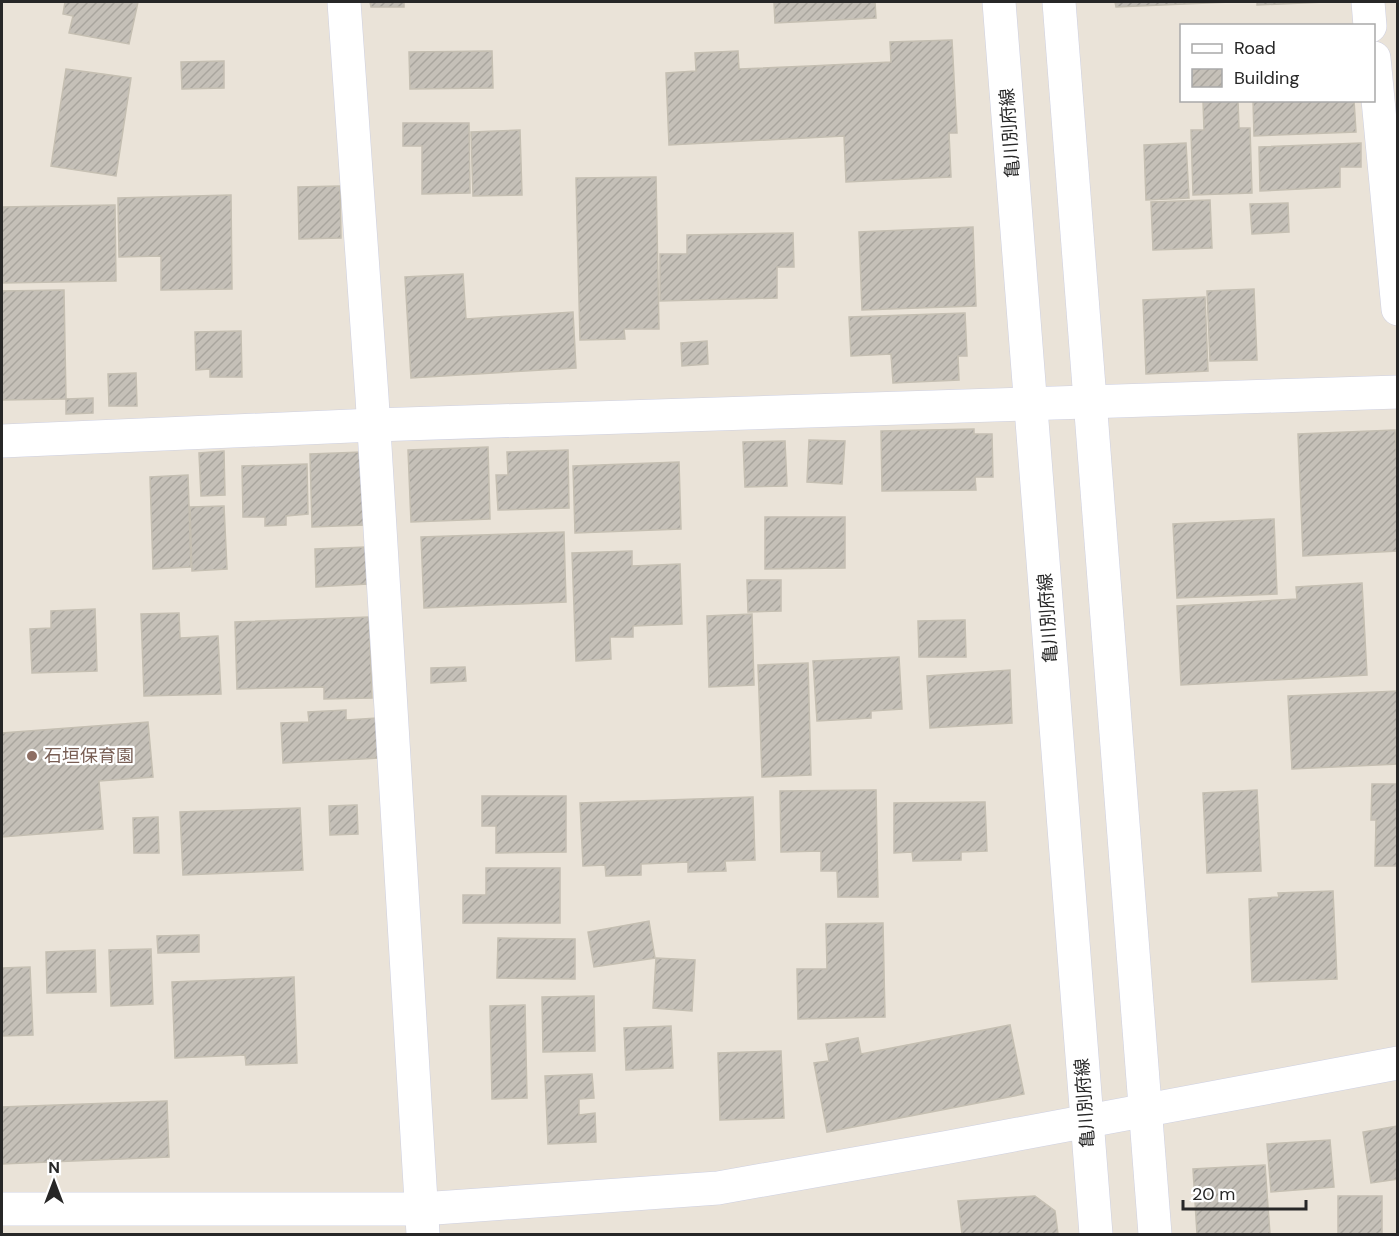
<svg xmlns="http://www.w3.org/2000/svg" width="1399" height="1236" viewBox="0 0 1399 1236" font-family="'DM Sans','Noto Sans JP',sans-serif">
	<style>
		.building { fill: url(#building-hatch); stroke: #c5bfb2; stroke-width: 1.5 }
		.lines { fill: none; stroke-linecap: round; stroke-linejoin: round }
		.minor-casing { stroke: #ced0e1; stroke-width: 34 }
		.tertiary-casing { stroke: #ced0e1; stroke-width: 34 }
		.secondary-casing { stroke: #ced0e1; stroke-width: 34 }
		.minor { stroke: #fff; stroke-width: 33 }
		.tertiary { stroke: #fff; stroke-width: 33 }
		.secondary { stroke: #fff; stroke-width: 33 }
		.education-dot { fill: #8d6e63; stroke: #fff; stroke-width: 2 }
		.labels { text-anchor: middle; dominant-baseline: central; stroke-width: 4.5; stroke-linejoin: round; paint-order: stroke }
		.street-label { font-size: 18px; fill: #272727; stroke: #fff }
		.education-label { font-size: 18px; fill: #785e54; stroke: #fff; text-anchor: start }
	</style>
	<defs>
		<pattern id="building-hatch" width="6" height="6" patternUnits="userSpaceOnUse" patternTransform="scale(1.5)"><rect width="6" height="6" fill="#c5c0b8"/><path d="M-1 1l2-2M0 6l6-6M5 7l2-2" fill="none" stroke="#a9a59e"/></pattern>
	</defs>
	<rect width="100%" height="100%" fill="#eae3d8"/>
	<g class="building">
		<path d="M65,2H138L129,44L69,33L73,16L63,14Z"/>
		<path d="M370,2H404V7H371Z"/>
		<path d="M774,2H875L876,18L775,23Z"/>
		<path d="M1115,2H1231L1116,7Z"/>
		<path d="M1257,2H1325L1257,5Z"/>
		<path d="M952,40L957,133H949L951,177L846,182L844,136L669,145L666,73L696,71L695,53L738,51L739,69L810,66L891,62L890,42Z"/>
		<path d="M492,51L493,88L410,89L409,52Z"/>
		<path d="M224,61V88L182,89L181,62Z"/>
		<path d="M66,69L131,78L116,176L51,166Z"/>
		<path d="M1238,100L1239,128H1250L1252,193L1193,195L1191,130H1204L1203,101Z"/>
		<path d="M1253,100H1354L1356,132L1254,136Z"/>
		<path d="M403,123H469L470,193L422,194V146H403Z"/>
		<path d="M520,130L522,195L473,196L471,132Z"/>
		<path d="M1186,143L1189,198L1146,200L1144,145Z"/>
		<path d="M1361,143V167H1340V187L1260,191L1259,147Z"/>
		<path d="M656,177L659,329H624L625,339L580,340L576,178Z"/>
		<path d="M340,186L341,238L299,239L298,187Z"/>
		<path d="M231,195L232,289L161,290V256L119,257L118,198Z"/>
		<path d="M1210,200L1212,248L1153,250L1151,202Z"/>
		<path d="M1288,203L1289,232L1252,234L1250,204Z"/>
		<path d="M115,205L116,281L2,283V207Z"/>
		<path d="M973,227L976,306L862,310L859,232Z"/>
		<path d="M793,233L794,267H777V298L660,301V254H687V235Z"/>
		<path d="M463,274L466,319L573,312L576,368L411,378L405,277Z"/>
		<path d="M1254,289L1257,360L1210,361L1207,291Z"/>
		<path d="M64,290L66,399L2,400V291Z"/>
		<path d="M1205,297L1208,371L1146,374L1143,300Z"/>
		<path d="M965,313L967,356H958L959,380L893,383L891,354L851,356L849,317Z"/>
		<path d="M241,331L242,377H210V369L196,370L195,332Z"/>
		<path d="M707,341L708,364L682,366L681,343Z"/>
		<path d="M136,373L137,406H109L108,374Z"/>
		<path d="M93,398V413L66,414V399Z"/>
		<path d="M974,429V434H992L993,477H975L976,490L882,491L881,431Z"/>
		<path d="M1395,430L1398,481V551L1303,556L1298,434Z"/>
		<path d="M809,440L845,441L842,484L807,482Z"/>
		<path d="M785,441L787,486L745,487L743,442Z"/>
		<path d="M488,447L490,519L411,522L408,450Z"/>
		<path d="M568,450L569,508L498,510L496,475H508L507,452Z"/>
		<path d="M224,451L225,495L201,496L199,453Z"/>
		<path d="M362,452L365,525L312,527L310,454Z"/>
		<path d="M679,462L681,529L575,533L573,466Z"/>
		<path d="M307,464L308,514L286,516V525L265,526V517H243L242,466Z"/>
		<path d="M188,475L191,567L153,569L150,477Z"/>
		<path d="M224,506L227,569L192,571L190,507Z"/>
		<path d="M765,517H845V568L765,569Z"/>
		<path d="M1274,519L1277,594L1177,598L1173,524Z"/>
		<path d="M564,532L566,602L424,608L421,537Z"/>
		<path d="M366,547L367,584L316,587L315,549Z"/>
		<path d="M632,551V566L680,564L682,624L633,626V637H610L611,659L576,661L572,553Z"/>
		<path d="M747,580H781V611L748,612Z"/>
		<path d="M1362,583L1367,675L1181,685L1177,606L1297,599L1296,587Z"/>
		<path d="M95,609L97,671L32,673L30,629L51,628V611Z"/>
		<path d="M179,613L180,638L218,636L221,694L144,696L141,614Z"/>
		<path d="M752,614L754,685L709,687L707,616Z"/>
		<path d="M369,617L372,698L324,699V687L237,689L235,622Z"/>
		<path d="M965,620L966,657H919L918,621Z"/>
		<path d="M899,657L902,709L871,711V718L817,721L813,661Z"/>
		<path d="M808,663L811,775L762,777L758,665Z"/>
		<path d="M465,667L466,681L431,683V668Z"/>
		<path d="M1010,670L1012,723L930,728L927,676Z"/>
		<path d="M1398,691V764L1292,769L1288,696Z"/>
		<path d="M346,710V720L377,718L380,758L283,763L281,723L309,722L308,712Z"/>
		<path d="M148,722L153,777L99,781L103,829L2,837V733Z"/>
		<path d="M1372,784H1398V866H1375L1376,820H1371Z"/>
		<path d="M876,790L878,897H838L837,871H821V851L781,852L780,791Z"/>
		<path d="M1257,790L1261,871L1207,873L1203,793Z"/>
		<path d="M482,796H566V852L496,853V826H482Z"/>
		<path d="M753,797L755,860L725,861L726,871L688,872V862L641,864V875L606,876L605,865L583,866L580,803Z"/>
		<path d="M985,802L987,851L961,852V860L913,861L912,852L894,853V803Z"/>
		<path d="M357,805L358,834L330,835L329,806Z"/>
		<path d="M300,808L303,870L183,875L180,812Z"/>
		<path d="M158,817L159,853H134L133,818Z"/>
		<path d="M486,868H560V923H463V895H486Z"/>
		<path d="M1333,891L1337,979L1252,982L1249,899L1279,897L1278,893Z"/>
		<path d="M649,921L655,958L594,967L588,932Z"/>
		<path d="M883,923L885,1017L798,1019L797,969H827L826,924Z"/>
		<path d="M199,935V952L158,953L157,936Z"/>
		<path d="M498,938L575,939V979L497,978Z"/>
		<path d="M151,949L153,1004L111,1006L109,950Z"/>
		<path d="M95,950L96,992L47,993L46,952Z"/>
		<path d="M656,958L695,960L692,1011L653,1008Z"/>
		<path d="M30,967L33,1035L2,1036V968Z"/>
		<path d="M294,977L297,1063L246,1065L245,1055L175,1058L172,982Z"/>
		<path d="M594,996L595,1051L543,1052L542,997Z"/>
		<path d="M525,1005L527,1098L492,1099L490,1006Z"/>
		<path d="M1010,1025L1024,1094L827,1132L814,1063L829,1061L826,1044L858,1038L861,1054Z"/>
		<path d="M671,1026L673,1068L626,1070L624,1028Z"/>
		<path d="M781,1051L784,1118L720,1120L718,1053Z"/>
		<path d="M592,1074L594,1098L579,1099V1115L595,1113L596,1142L548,1144L545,1076Z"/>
		<path d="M167,1101L169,1157L2,1164V1107Z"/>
		<path d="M1398,1126V1179L1371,1183L1363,1132Z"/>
		<path d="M1330,1140L1334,1187L1271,1192L1267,1144Z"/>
		<path d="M1265,1165L1270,1234H1197L1193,1169Z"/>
		<path d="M1035,1196L1055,1211L1058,1234H962L958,1201Z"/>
		<rect x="1338" y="1196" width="44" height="38"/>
	</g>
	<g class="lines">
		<g class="minor-casing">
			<g id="minor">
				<path d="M1368,2L1370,26"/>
				<path d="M1374,58L1398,309"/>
			</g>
		</g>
		<g class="tertiary-casing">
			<g id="tertiary">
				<path d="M344,2L372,397L423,1234"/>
				<path d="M2,441L374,425L1398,392"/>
				<path d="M2,1209H421L718,1188L944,1148L1398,1063"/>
			</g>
		</g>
		<g class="secondary-casing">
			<g id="secondary">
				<path d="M999,2L1096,1234"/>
				<path d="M1059,2L1155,1234"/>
			</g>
		</g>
		<use href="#minor" class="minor"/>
		<use href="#tertiary" class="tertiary"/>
		<use href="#secondary" class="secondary"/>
	</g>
	<circle class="education-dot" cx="32" cy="756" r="6"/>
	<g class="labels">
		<g class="street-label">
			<text transform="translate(1010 133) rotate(-94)">亀川別府線</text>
			<text transform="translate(1048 618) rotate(-94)">亀川別府線</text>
			<text transform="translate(1085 1103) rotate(-94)">亀川別府線</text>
		</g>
		<g class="education-label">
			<text x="44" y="756">石垣保育園</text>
		</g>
	</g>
	<rect width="1399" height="1236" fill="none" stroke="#272727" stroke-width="6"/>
	<rect x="1180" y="24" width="195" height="78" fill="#ffffff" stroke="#a9a9a9" stroke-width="1.5"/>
	<rect x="1192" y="44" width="30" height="9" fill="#ffffff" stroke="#a9a9a9" stroke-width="1.5"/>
	<text x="1234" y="54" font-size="18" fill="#272727">Road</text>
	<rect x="1192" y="69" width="30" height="18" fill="url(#building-hatch)" stroke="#a9a9a9" stroke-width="1.5"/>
	<text x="1234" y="84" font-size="18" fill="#272727">Building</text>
	<g transform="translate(54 1182)" stroke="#ffffff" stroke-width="4.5" paint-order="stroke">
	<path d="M0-4.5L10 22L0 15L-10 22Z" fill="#272727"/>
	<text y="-9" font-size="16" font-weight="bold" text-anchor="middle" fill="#272727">N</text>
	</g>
	<path d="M1183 1200v9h123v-9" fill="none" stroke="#272727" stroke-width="3"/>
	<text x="1192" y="1200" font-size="18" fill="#272727" stroke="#ffffff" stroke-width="4.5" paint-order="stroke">20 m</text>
</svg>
